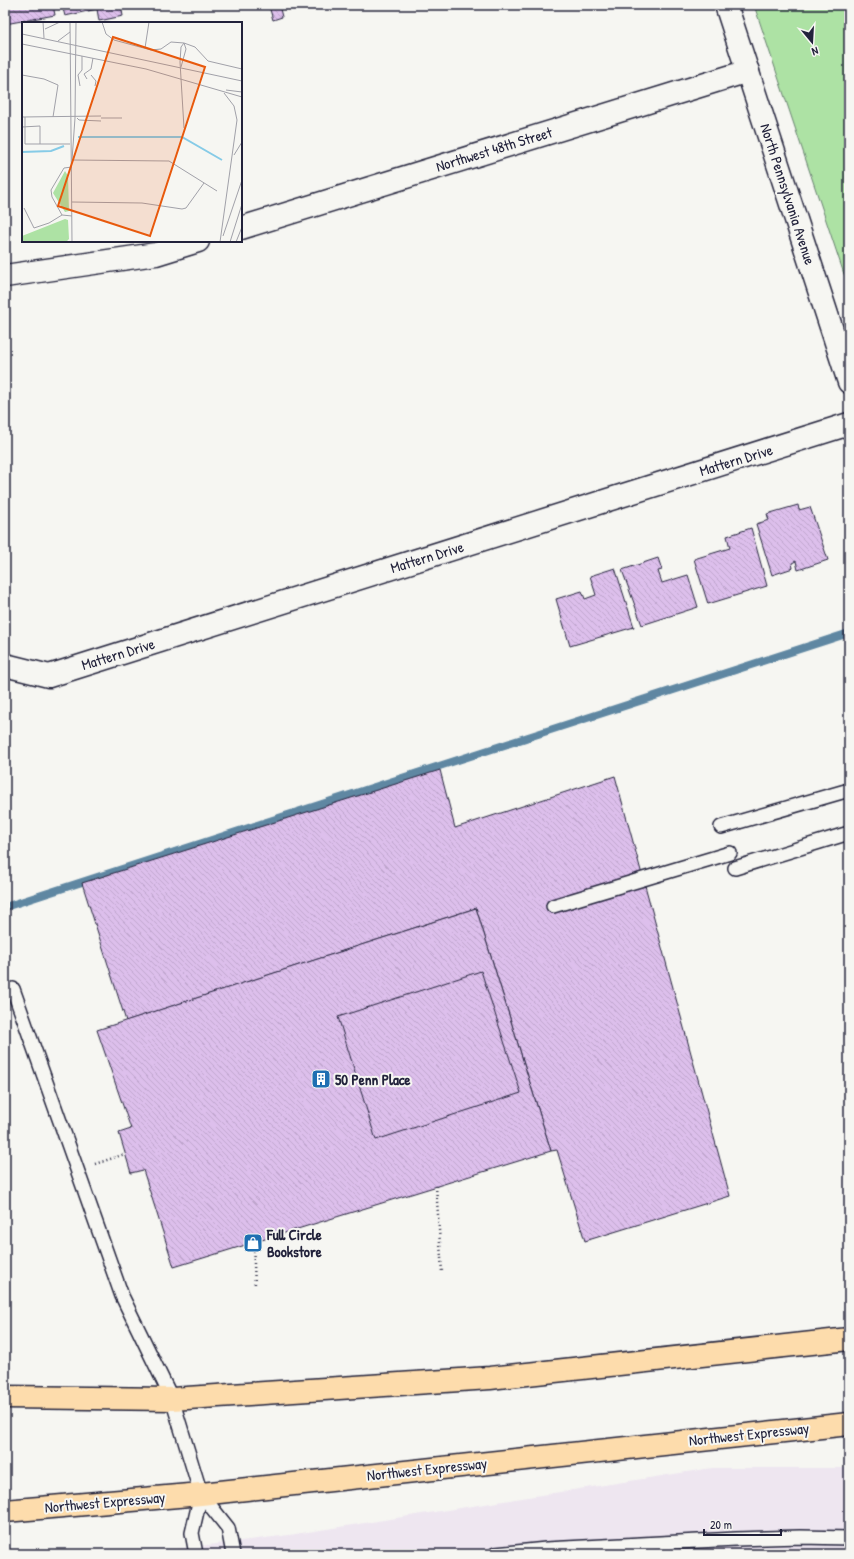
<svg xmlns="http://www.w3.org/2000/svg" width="854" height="1559" viewBox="0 0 854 1559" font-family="'Patrick Hand',sans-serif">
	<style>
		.built { fill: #eee6f0 }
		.grass { fill: #ade2a4; stroke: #688270 }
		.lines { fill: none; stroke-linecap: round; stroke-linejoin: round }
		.stream { stroke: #5e87a2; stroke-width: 8 }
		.building { fill: url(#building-back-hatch); stroke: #22223b }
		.lane-casing { stroke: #22223b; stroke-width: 16 }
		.street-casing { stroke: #22223b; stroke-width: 25 }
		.secondary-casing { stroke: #22223b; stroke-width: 25 }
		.highway-casing { stroke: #22223b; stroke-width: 25 }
		.path { stroke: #22223b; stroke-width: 2.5; stroke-dasharray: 1 3; stroke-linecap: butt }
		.lane { stroke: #f6f6f2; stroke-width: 13 }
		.street { stroke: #f6f6f2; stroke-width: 22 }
		.secondary { stroke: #f6f6f2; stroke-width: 22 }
		.highway { stroke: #fddcac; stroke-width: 22 }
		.labels { text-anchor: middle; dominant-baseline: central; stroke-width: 4; stroke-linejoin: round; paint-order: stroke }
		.street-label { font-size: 15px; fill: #22223b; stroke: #f6f6f2 }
		.poi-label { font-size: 15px; font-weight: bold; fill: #22223b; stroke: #f6f6f2; text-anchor: start }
		.inset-river { fill: none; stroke: #86cbe7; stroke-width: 2 }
		.inset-road { fill: none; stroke: #a1a1a9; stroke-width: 1 }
		.view { fill: #e8590c; fill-opacity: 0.15; stroke: #e8590c; stroke-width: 2 }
		.inset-edge { fill: none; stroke: #22223b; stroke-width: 2 }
	</style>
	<defs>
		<pattern id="building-back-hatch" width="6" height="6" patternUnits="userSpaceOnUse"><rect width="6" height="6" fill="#ddbfec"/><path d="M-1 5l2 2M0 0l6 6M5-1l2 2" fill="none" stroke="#bda4cb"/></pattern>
	</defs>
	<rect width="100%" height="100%" fill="#f6f6f2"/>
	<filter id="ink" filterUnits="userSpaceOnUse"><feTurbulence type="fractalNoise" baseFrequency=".025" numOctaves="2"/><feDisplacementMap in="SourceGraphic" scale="8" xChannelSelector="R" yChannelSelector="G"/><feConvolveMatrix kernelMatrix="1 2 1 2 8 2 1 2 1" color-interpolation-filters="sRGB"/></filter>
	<g filter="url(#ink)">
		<path class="built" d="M712,1468H849V1554H134L289,1535Z"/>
		<path class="grass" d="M754,5H840L849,11V282L844,274Z"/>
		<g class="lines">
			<path class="stream" d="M5,907L849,633"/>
		</g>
		<g class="building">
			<path d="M5,5H53L55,15L5,24Z"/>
			<path d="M62,5H121L123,16L99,21L97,9L65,16Z"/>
			<path d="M272,5H279L282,17L273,20L269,6Z"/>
			<path d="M798,505L799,510L810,507L828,560L798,570L796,561L792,563L793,568L772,575L756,524L769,520L767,514Z"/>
			<path d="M751,528L767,586L708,604L694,559L730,548L727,536Z"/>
			<path d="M658,558L662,570L658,571L662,583L688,575L698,607L642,625L622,570Z"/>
			<path d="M615,568L634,627L570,646L556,599L582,591L585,599L596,595L590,576Z"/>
			<path d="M440,770L455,828L615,776L730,1196L585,1241L557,1150L551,1151L476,908L126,1021L82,883Z"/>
			<path d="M476,908L551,1151L174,1267L143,1170L131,1173L119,1133L131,1129L97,1030Z"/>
			<path d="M481,971L521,1093L376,1140L338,1017Z"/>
		</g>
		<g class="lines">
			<g class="lane-casing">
				<g id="lane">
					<path d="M721,827L849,790"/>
					<path d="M735,868L849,833"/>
					<path d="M553,906L730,853"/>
					<path d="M13,989L122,1296L172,1399L201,1494L228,1528L233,1554"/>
					<path d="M196,1554L192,1533L201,1494"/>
					<path d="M495,1554L546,1549L736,1539L800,1537L849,1538"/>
				</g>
			</g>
			<g class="street-casing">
				<g id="street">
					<path d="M241,228L748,71"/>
					<path d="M5,276L156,254L198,241"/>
					<path d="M5,665L49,676L849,424"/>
				</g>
			</g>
			<g class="secondary-casing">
				<path id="secondary" d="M726,5L849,382"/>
			</g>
			<g class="highway-casing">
				<g id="highway">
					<path d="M5,1397L172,1399L490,1378L849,1339"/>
					<path d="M5,1511L201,1494L849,1424"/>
				</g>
			</g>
			<g class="path">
				<path d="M95,1164L125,1154"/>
				<path d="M436,1186L442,1272"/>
				<path d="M253,1243L255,1285"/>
			</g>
			<use href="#lane" class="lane"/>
			<use href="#street" class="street"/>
			<use href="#secondary" class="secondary"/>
			<use href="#highway" class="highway"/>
		</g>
	</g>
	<defs>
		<g id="building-square" transform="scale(1)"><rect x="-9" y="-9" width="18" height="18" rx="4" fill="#1f6fb2" stroke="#f6f6f2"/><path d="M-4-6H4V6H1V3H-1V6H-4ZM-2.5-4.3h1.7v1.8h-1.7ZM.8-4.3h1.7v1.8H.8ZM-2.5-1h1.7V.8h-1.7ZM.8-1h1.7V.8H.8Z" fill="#fff"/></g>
		<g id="shop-square" transform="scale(1)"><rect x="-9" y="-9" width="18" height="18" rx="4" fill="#1f6fb2" stroke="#f6f6f2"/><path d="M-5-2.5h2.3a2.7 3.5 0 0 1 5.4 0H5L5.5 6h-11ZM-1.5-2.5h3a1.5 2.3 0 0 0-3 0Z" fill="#fff"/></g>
	</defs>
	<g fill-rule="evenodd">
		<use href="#building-square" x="321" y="1079"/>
		<use href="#shop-square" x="253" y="1243"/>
	</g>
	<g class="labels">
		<g class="street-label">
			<text transform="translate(494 149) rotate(-17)">Northwest 48th Street</text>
			<text transform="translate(788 194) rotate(72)">North Pennsylvania Avenue</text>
			<text transform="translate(736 460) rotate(-17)">Mattern Drive</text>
			<text transform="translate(427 557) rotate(-17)">Mattern Drive</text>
			<text transform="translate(118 654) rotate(-17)">Mattern Drive</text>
			<text transform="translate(749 1434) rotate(-6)">Northwest Expressway</text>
			<text transform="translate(427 1469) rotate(-6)">Northwest Expressway</text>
			<text transform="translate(105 1502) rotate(-5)">Northwest Expressway</text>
		</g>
		<g class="poi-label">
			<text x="335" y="1079">50 Penn Place</text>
			<text x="267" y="1234">Full Circle<tspan x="267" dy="17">Bookstore</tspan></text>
		</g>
	</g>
	<g transform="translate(22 22)">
		<rect width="220" height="220" fill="#f6f6f2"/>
		<path d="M43,149L46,154L47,189L43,190L31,171ZM43,197L46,198L47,217L44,220H0V214Z" fill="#ade2a4"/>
		<path class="inset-river" d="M56,115H160L200,138M0,130L29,129L42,124"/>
		<path class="inset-road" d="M21,0L22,16M48,0L50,220M80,0L84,12L92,18L129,28L139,27L149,20L162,21L173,25L186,39L220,47M23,7L38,0M0,12L220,59M36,19L48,10M0,22L124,47L220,75M123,26L127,0M159,45L164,27L162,21M0,53L22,57L36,63L31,95M69,53L74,59L73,64M65,57L62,52L69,47L71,36M58,64L56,53L60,48V34M204,68L220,70M0,95L79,94M3,95V122H48M55,96L57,98L79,99M79,96H100M0,105L18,104V122M162,106L158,40L159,25L162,21M212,133L220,120M50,138L147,139L195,169M50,138L53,96L54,0M50,180L120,181L160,187L164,186L182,161M2,186L12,206L27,201L40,193L50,194M40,193L30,175L29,168L42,146L50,145M201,214L220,158M198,220L215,98L212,84L202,71M208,220L220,182M214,220L220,205"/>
		<path class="view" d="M91,15L183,45L128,214L36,184Z"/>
		<rect width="220" height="220" class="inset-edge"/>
	</g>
	<rect width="854" height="1559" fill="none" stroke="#f6f6f2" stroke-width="20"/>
	<rect x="10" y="10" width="834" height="1539" fill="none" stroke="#22223b" stroke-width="1.5" filter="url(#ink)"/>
	<g transform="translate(812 42) rotate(162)" stroke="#f6f6f2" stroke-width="3" paint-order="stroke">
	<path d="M0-3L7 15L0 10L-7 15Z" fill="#22223b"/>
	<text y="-6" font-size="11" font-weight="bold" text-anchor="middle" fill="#22223b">N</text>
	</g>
	<path d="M704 1529v6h77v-6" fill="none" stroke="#22223b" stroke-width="2"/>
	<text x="710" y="1529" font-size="12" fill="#22223b" stroke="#f6f6f2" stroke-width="3" paint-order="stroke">20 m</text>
</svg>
